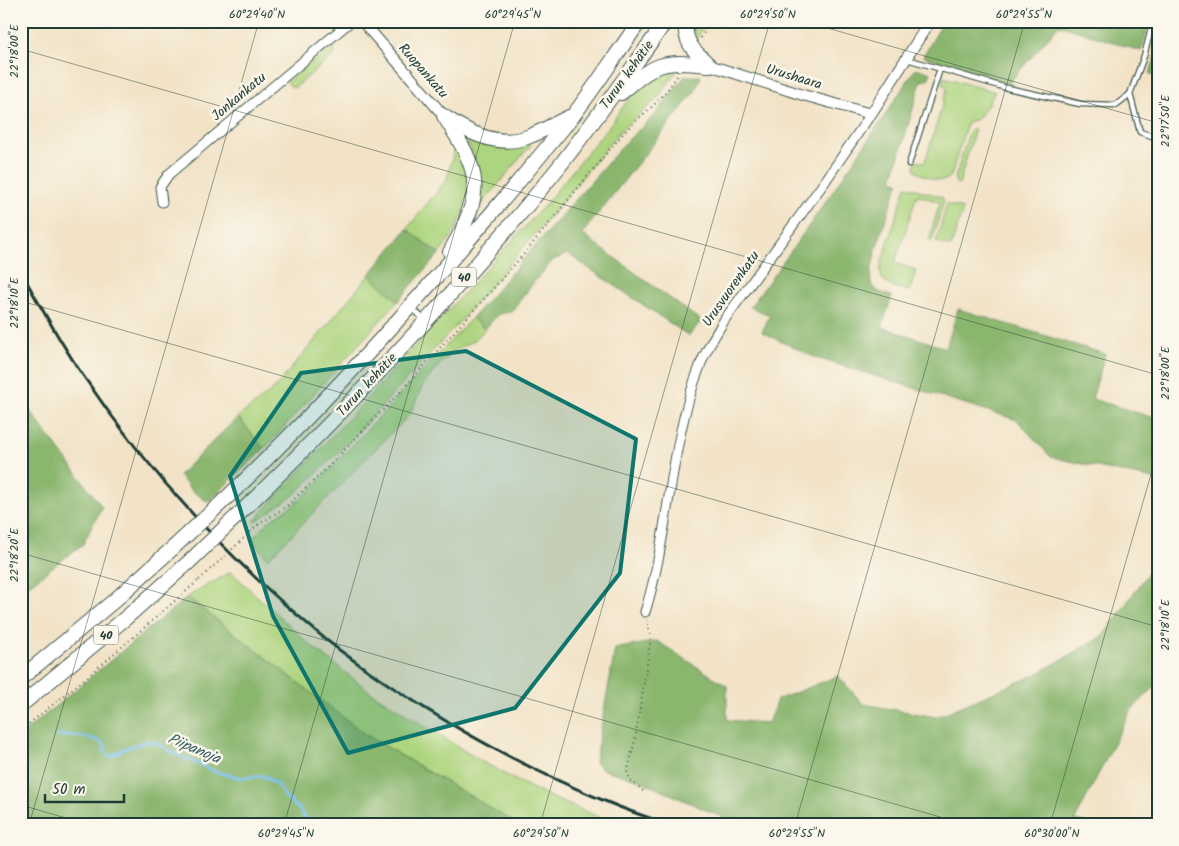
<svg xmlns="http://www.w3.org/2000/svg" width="1179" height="846" viewBox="0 0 1179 846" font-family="Kalam,sans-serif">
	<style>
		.green { fill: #add47f; stroke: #66885a }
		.forest { fill: #8ab66e; stroke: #547a51 }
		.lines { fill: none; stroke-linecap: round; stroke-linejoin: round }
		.stream { stroke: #78bff0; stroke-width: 3 }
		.service-casing { stroke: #3f564a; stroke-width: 7 }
		.minor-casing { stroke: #3f564a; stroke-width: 11 }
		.tertiary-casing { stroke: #3f564a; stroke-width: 12 }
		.trunk-casing { stroke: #3f564a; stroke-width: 16 }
		.path { stroke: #3f564a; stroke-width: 2; stroke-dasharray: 1 4; stroke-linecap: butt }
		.service { stroke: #fff; stroke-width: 4.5 }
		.minor { stroke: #fff; stroke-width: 9 }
		.tertiary { stroke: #fff; stroke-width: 10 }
		.trunk { stroke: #fff; stroke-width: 14 }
		.rail { stroke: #1f3d34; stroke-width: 3 }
		.trunk-bridge-casing { stroke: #3f564a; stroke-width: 16; stroke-linecap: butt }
		.path-bridge { stroke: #3f564a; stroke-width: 2; stroke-dasharray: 1 4; stroke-linecap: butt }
		.trunk-bridge { stroke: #fff; stroke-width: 14 }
		.marked { fill: #0f766e; fill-opacity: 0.2; stroke: #0f766e; stroke-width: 4; stroke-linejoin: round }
		.ticks { fill: none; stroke: #1f3d34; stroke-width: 1; stroke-opacity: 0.45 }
		.labels { text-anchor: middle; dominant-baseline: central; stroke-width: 5; stroke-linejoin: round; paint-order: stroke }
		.shield { fill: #fbf7ec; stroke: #61756b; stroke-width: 1 }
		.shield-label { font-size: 12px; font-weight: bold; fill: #1f3d34 }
		.street-label { font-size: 14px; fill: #1f3d34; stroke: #fbf7ec }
		.water-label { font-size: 15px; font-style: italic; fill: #355e63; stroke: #fbf7ec }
		.neatline { fill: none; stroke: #1f3d34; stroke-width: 2 }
		.ticks-label { font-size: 12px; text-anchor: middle; fill: #1f3d34 }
	</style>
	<rect width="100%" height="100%" fill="#fbf7ec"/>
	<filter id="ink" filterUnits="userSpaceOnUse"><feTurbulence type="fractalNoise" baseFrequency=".02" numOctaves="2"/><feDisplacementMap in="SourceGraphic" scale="10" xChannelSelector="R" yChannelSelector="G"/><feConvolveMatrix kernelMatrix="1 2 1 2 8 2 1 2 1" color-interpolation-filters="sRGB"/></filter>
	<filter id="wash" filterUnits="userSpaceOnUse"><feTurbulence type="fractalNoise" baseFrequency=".0096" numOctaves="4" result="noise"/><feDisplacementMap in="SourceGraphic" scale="20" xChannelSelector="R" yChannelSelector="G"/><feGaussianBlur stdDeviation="1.12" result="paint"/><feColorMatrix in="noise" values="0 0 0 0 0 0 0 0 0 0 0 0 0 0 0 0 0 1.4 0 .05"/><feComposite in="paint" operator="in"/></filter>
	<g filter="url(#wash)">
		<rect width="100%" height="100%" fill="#f2e3c7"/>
		<g class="green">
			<path d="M693,21H706L696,41L693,31Z"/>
			<path d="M330,46L334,48L335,54L297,86L293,88L287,83L289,80Z"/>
			<path d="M672,69H678L657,99L619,132L554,212L463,318L347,444L295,494L255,522V520L544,206L609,126L642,81Z"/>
			<path d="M944,77L995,92L979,118L967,123L951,176C944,186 928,177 918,173L915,169V161L925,162L947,89L942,83Z"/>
			<path d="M972,129H975L959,184L955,182V178L969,132Z"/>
			<path d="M465,137L479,142L530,143V146L478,209C480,181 478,162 465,137Z"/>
			<path d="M455,147C480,185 465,221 439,254L407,229L447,179Z"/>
			<path d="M906,186L942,197L944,201L932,241L929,240L940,202L917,195L895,263L916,270L910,291C891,286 875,285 882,261Z"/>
			<path d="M947,204L963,209L951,247L936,242Z"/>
			<path d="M369,275L398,301L264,449L238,417L274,389Z"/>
			<path d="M472,318L485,329L475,340L454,351L438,366L423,385L410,414L268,559L251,539L267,523L300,500L322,478Z"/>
			<path d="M231,572L309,644L370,692L476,758L517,781L557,800L619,825H519L366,735L187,597Z"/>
		</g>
		<g class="forest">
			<path d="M944,21H1150L1141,51L1059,25L1008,84L923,56Z"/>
			<path d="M1158,45V76L1150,74Z"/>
			<path d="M916,68L931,73L928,79L921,81L892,180L899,182C893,199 864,274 872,286C875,292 886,294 892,296L882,327L946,348L958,309L1105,354L1092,399L1158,419V480L1051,457L1017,420L814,357L762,332L770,315L750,307C808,229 863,149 916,68Z"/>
			<path d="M685,76H701L695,91L582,234L701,321L689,336L568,254L553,260L534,282L511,312L498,314L485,329L472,318L626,142L655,115Z"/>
			<path d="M407,229L439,254L398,301L369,275Z"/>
			<path d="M21,399L102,507L83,544L21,591Z"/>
			<path d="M238,417L264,449L208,502L191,490L179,475Z"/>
			<path d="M1149,572L1158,576V684L1131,710L1075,820L1095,825H740L636,779L604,770L595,762L615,649L657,641L727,686V720L768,723L777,700L838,676L863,704L936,717L1035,675L1103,636Z"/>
			<path d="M187,597L366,735L519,825H21V735Z"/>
		</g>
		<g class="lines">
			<g class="stream">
				<path d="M58,736C70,735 98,736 105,746L104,751L110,757L126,748L148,741L156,743L176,754L216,772L242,778L262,776L266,777L277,785L285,797L299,809L303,816L314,825"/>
				<path d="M347,825L352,822L359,825"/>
			</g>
		</g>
	</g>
	<g filter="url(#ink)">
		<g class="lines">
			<g class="service-casing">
				<g id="service">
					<path d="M907,59L1003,87L1080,104L1116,105L1130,94L1144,56L1153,21"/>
					<path d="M1130,94L1140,132L1158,138"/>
					<path d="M909,164L940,69"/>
					<path d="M411,308L424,319"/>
				</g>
			</g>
			<g class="minor-casing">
				<g id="minor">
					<path d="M162,202L160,187L169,174L351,21"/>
					<path d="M645,612C670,532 669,445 700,366C706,349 716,334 725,319L826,180L871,114"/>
				</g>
			</g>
			<g class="tertiary-casing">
				<g id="tertiary">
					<path d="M362,21L444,116"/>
					<path d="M709,65L803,95L871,114L930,21"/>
				</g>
			</g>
			<g class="trunk-casing">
				<g id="trunk">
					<path d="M685,21C685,44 693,50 709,65"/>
					<path d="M621,93C658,62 661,60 709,65"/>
					<path d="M444,116C482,175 485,190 450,252"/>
					<path d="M448,119C472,135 502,148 530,136C543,131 556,123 569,117"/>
					<path d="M218,506C301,428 378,344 452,259C493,212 533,165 572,117C596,86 617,53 640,21"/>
					<path d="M239,514C350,406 456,293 554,173C593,124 629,72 666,21"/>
					<path d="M21,678L115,600L174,547"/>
					<path d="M21,705L128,616L189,562"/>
				</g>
			</g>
			<g class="path">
				<path d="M701,38L710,21"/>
				<path d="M258,525L287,506L325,470L403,389L524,254L610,149L628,128L654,105L668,89L678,75"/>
				<path d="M21,730L86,678L199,580"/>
				<path d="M643,791L631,781L627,773L635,740L651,638L647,620"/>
			</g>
			<use href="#service" class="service"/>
			<use href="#minor" class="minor"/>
			<use href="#tertiary" class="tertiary"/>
			<use href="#trunk" class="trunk"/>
			<path class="rail" d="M21,272C41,307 60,342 82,374C138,457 206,534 281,601C300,617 318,634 338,649C423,712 514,764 612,804C631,812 650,818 670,825"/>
			<g class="trunk-bridge-casing">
				<g id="trunk-bridge">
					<path d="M174,547L218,506"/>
					<path d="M189,562L239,514"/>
				</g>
			</g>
			<path class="path-bridge" d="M199,580L258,525"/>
			<use href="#trunk-bridge" class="trunk-bridge"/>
		</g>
	</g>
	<path class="marked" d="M466,351L636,439L620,573L515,708L348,753L273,616L230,476L301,373Z"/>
	<path class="ticks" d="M803,21L1158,123M21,49L1158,375M21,301L1158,627M21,553L968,825M21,805L90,825M29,825L259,21M284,825L515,21M540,825L770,21M795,825L1025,21M1050,825L1158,450"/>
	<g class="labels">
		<g class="shield">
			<rect x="451.5" y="267.5" width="25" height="19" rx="4"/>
			<rect x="93.5" y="625.5" width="25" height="19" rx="4"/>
		</g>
		<g class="shield-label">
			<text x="464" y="277">40</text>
			<text x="106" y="635">40</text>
		</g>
		<g class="street-label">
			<text transform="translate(423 71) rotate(49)">Ruopankatu</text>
			<text transform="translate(627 75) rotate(-54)">Turun kehätie</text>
			<text transform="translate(794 77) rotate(17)">Urushaara</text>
			<text transform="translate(239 97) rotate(-40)">Jonkankatu</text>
			<text transform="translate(731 289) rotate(-55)">Urusvuorenkatu</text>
			<text transform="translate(367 385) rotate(-47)">Turun kehätie</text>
		</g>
		<g class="water-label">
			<text transform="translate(194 749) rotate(23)">Piipanoja</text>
		</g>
	</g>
	<rect width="1179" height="846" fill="none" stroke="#fbf7ec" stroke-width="55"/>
	<path d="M45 794v8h79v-8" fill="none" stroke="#1f3d34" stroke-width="2.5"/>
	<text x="52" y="794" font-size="15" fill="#1f3d34" stroke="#fbf7ec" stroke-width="4" paint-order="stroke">50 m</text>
	<rect x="28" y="28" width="1124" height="790" class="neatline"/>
	<g class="ticks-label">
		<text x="257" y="18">60°29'40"N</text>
		<text x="513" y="18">60°29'45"N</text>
		<text x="768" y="18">60°29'50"N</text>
		<text x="1024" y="18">60°29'55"N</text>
		<text transform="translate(14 51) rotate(-90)" y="4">22°18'00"E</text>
		<text transform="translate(1165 121) rotate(-90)" y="4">22°17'50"E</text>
		<text transform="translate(14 303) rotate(-90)" y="4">22°18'10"E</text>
		<text transform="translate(1165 373) rotate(-90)" y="4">22°18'00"E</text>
		<text transform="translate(14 555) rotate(-90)" y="4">22°18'20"E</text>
		<text transform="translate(1165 625) rotate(-90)" y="4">22°18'10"E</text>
		<text x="286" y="837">60°29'45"N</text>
		<text x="541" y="837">60°29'50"N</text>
		<text x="797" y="837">60°29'55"N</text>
		<text x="1052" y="837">60°30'00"N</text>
	</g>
</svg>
